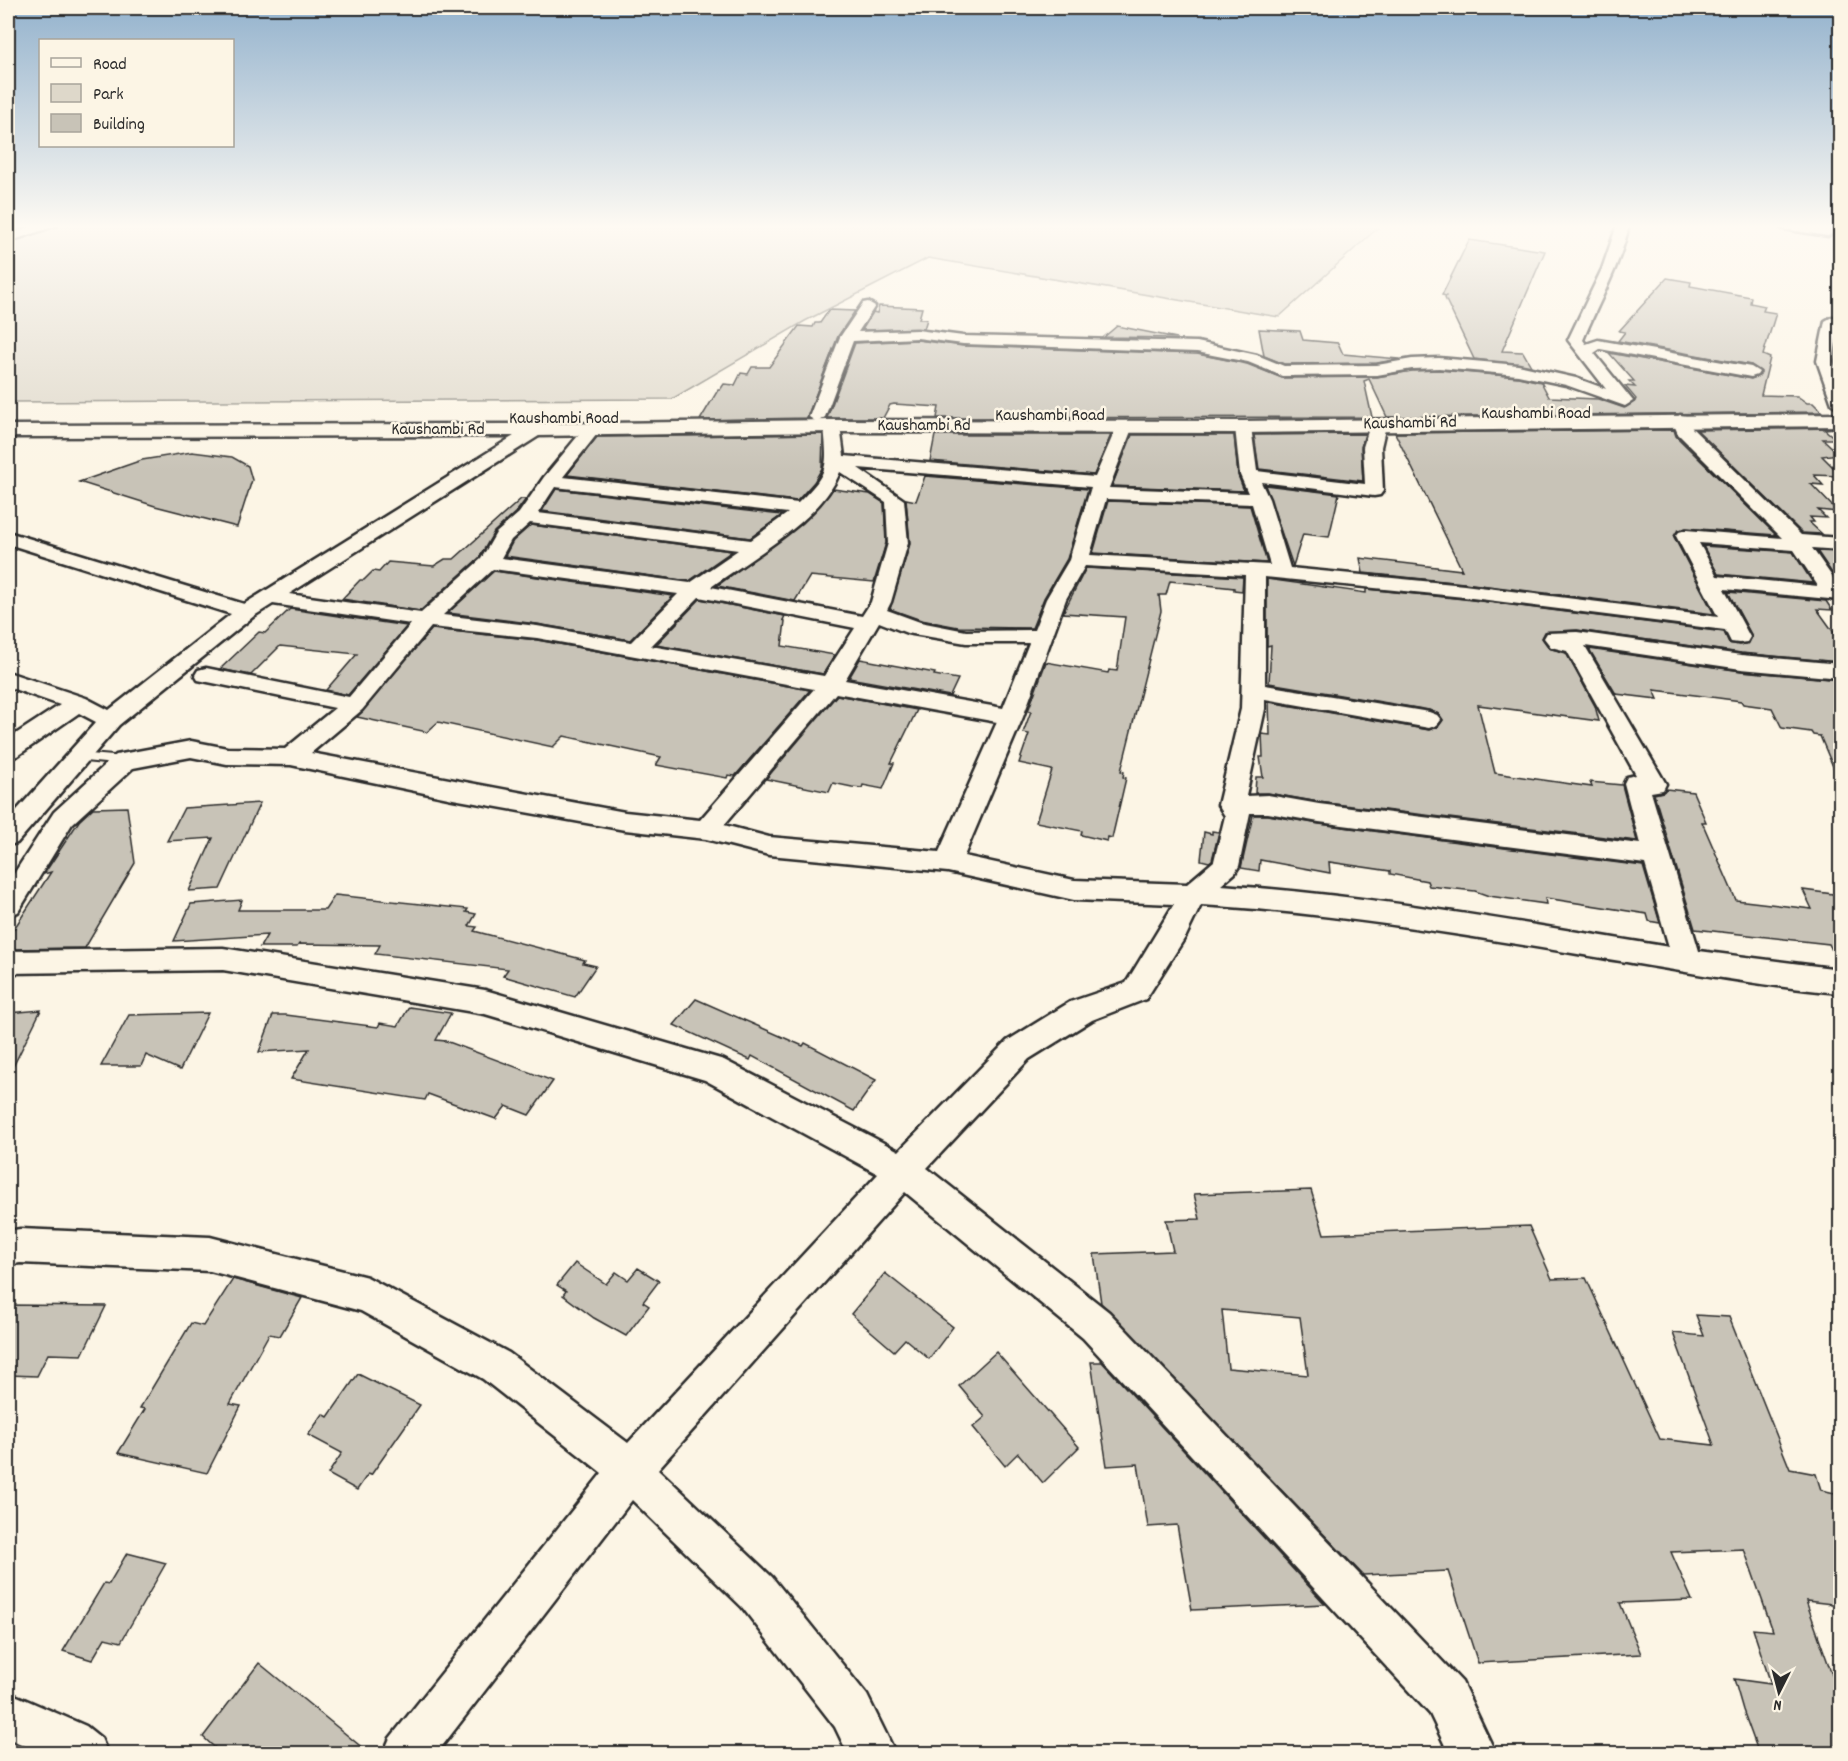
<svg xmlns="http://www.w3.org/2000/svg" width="1848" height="1761" viewBox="0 0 1848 1761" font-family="Dekko,sans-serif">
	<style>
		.green { fill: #ded8ca; stroke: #84827a; stroke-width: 1.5 }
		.building { fill: #c8c3b7; stroke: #2b2b2b; stroke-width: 1.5; fill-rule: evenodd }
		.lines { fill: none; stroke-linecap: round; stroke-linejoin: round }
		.service-casing { stroke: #2b2b2b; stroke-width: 4 }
		.minor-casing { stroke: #2b2b2b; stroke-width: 5 }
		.secondary-casing { stroke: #2b2b2b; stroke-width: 5 }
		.service { fill: #fcf5e5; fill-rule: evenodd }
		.minor { fill: #fcf5e5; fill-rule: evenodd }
		.secondary { fill: #fcf5e5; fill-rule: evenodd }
		.labels { text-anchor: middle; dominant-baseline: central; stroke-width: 5; stroke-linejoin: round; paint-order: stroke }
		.far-street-label { font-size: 18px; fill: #2b2b2b; stroke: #fcf5e5 }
	</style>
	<rect width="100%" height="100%" fill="#fcf5e5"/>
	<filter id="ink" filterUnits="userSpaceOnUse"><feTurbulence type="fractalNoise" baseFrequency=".0167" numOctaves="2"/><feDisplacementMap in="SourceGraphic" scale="12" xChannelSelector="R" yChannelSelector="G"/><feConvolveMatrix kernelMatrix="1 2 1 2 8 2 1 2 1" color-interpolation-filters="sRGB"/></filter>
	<g filter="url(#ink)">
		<path class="green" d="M54,225H1381L1279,317L928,258L805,321L672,399L8,402V239Z"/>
		<g class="building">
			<path d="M1469,240L1545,251L1502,351L1523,352L1531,366L1474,359L1445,298L1446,296L1442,295Z"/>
			<path d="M1667,278L1691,282L1690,286L1751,297L1750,303L1765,306L1763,311L1776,313L1763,355L1770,358L1761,395L1797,396L1807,403H1813L1822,412L1387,417L1369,379L1364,381L1372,417L937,418L939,407L894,404L890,405L883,418H827L855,343L917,340L963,346L1197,354L1247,364L1282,378L1377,377L1412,371L1439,370L1518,377L1541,382L1549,397L1598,399L1624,408L1635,401L1636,399L1625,386L1635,387L1629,381H1634L1609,353L1751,379L1759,376L1761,372L1751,365L1618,341L1625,332L1619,331Z"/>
			<path d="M879,306L922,308L919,319H927L924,329L862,330L873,312L877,313Z"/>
			<path d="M829,310L855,311L838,336L807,418L700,420L718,390H720L724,384L735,385L741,373L748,374L752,367H769L799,326L813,327L815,323H820Z"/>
			<path d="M1117,326L1177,338L1104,337Z"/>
			<path d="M1259,329L1300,331L1303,340L1338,343L1343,354L1399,359L1377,363L1284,364L1264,356Z"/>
			<path d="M1838,428L1824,429L1836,439H1823L1839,454L1822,456L1840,474L1837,473L1839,476L1814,475L1823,485L1811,484L1838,512L1818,510L1826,518L1810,517L1814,522H1809L1822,534L1802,533L1697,430Z"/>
			<path d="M1674,430L1676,436L1776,535L1686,528L1677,531L1674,537L1714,614L1464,583L1363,573L1360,558L1462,570L1395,433Z"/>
			<path d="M823,434L822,468L814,482L797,501L567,475L597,437Z"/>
			<path d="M1365,434L1361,447L1363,481L1259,469L1254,435Z"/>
			<path d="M935,435H1111L1094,475L930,461Z"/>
			<path d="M1132,435H1234L1238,475L1244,491L1112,486Z"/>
			<path d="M192,452L232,457L248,466L252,480L237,527L155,506L79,482L142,460Z"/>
			<path d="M925,476L1088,489L1067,559L1044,598L1032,628L958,627L921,620L890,609L910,544L906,499L916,501Z"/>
			<path d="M1265,485L1339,494L1329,537L1303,534L1293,566Z"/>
			<path d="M556,489L782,515L750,538L542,511Z"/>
			<path d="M833,489L870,494L884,503L886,543L874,582L810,576L795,601L717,586L803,523Z"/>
			<path d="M521,499H526L517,511L494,532L479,558L420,611L342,599L360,580H364L373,571L379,572L388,562L434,566L445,559H454Z"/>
			<path d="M1108,501L1250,506L1267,563L1093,553Z"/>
			<path d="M531,525L732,551L689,581L505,556L513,541Z"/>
			<path d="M1703,546L1793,552L1813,583L1718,574Z"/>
			<path d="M1817,551L1839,552L1840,554V585Z"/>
			<path d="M1086,568L1243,577L1242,591L1234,590V588L1170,581L1166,595H1159L1161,611L1121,771L1124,772L1123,777L1126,778L1112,838L1108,837L1107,841L1081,835L1082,831L1036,822L1052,770L1019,763L1029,734L1023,733L1031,711H1028L1046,662L1108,673L1109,670L1117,671L1125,617L1063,613Z"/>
			<path d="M494,571L673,596L630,640L537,624L448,613Z"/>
			<path d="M1267,579L1366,593V589L1464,599L1724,632L1729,643L1739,645L1749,643L1752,636L1728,592L1826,601L1832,610L1817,609L1840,641V662L1741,653L1577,630L1545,632L1542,638L1549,648L1566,653L1595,706L1599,721L1478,705L1495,773L1592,787L1590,782L1622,785L1637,841L1319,802L1268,793H1255L1256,777H1263L1260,757H1263L1262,734L1270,735L1269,702L1429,730L1438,727L1443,720L1439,714L1429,710L1269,683L1271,645L1267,646Z"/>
			<path d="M700,599L785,616L783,620L785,621L782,646L835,655L823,674L656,645Z"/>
			<path d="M290,609L407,626L348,695L326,690L357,654L280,646L251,675L220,669L259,632L265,633Z"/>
			<path d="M432,629L537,640L810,690L735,776L728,775L727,778L656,765L661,757L564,736L553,747L438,722L427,732L357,717Z"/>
			<path d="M1589,649L1741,671L1840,680V783L1820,736L1813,735L1811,732L1782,728L1772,708L1743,704L1741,701L1711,697L1654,690L1658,699L1616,694Z"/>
			<path d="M860,659L935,673L934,675L958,679L950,696L849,678Z"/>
			<path d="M837,695L917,710L891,763H894L883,789L863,785L862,788L852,787L833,783L829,792L766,779Z"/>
			<path d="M1666,789L1693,792L1706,822H1702L1736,900L1812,909L1803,890L1840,895V967L1829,944L1695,929L1654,794L1663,792Z"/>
			<path d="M260,803L220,889L189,891L213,838L167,841L184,808Z"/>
			<path d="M127,807L135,863L85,948L8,949V938L51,872L44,874L79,821L93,808Z"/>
			<path d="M1253,815H1268L1319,824L1643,866L1660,923L1649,921L1647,914L1545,898L1546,904L1489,896L1475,891L1429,886L1427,881L1390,874V871L1329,862L1330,873L1260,860L1259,871L1241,868Z"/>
			<path d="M1212,831L1219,832L1212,860L1209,862L1201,860L1204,832L1212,834Z"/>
			<path d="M335,895L468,909L466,912L476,914L469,926L477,927L474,931L585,960L583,963L596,966L575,997L503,976L508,969L375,954L380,945L299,944L297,947H260L267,935L174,941L191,904L242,900L238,910H325Z"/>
			<path d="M696,999L803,1046L805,1043L876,1080L854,1111L752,1056L750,1060L674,1025Z"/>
			<path d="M409,1007L451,1013L436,1040L446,1041L553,1081L529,1115L506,1106L496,1119L428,1094L425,1100L291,1079L309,1049L259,1052L273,1015H286L378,1027L380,1023L398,1026Z"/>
			<path d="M41,1010L8,1077V1013Z"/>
			<path d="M208,1013L180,1070L146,1055L141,1066H101L129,1015Z"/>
			<path d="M1311,1190L1324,1234L1529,1226L1552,1279L1586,1278L1660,1439L1714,1445L1673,1333L1704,1336L1696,1315L1729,1317L1790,1469L1816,1474L1821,1490L1840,1494V1605L1806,1601L1840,1697V1754H1759L1743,1710L1734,1679L1771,1684L1753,1629L1773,1631L1744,1549L1671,1552L1692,1600L1620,1603L1641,1654L1478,1663L1448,1571L1363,1575L1101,1303L1094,1254L1173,1251L1166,1220L1200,1219L1194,1194ZM1222,1310L1300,1317L1308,1375L1228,1368Z"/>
			<path d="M575,1263L606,1284L616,1272L628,1280L638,1268L659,1281L643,1302L649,1306L626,1336L594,1318L563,1295L566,1291L557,1285Z"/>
			<path d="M885,1273L953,1327L929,1359L905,1339L894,1351L851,1314Z"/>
			<path d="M233,1279L302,1298L280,1336L269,1334L230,1404L241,1406L207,1473L118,1453L145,1409L140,1408L191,1323L203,1326Z"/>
			<path d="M8,1305L106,1306L82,1355L48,1354L37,1376L8,1375Z"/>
			<path d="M996,1352L1079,1447L1043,1483L1018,1453L1005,1466L973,1427L985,1417L959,1386Z"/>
			<path d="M1091,1362H1102L1325,1604L1192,1610L1177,1525L1148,1527L1138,1464L1107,1466Z"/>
			<path d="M358,1374L420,1405L371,1475L368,1474L357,1490L328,1474L342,1453L308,1435L323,1414L328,1417Z"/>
			<path d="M127,1553L166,1563L121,1642L105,1638L92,1660L63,1651L104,1583L109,1584Z"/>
			<path d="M259,1663L370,1754H222L203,1737Z"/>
		</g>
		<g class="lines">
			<g class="service-casing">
				<path id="service" d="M78,753L125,757L131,761L125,765L74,760L72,757L74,754Z"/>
			</g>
			<g class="minor-casing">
				<g id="minor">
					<path d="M37,225H58L8,242V234Z"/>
					<path d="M1617,225H1629C1620,266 1599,301 1583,340L1586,344L1598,340L1751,367L1759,372L1757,375L1751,377L1600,349L1594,353L1633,401L1625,406L1566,385L1518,375L1439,368L1412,369L1377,375L1282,376L1248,362L1197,352L963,344L917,338L853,341L825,417L817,422L809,417L840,337L863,303L868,302L875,306L858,332L917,330L963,336L1197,342L1257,355L1284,366L1377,365L1412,359L1439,358L1518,365L1576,378L1606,389L1568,340L1602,269Z"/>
					<path d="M1777,225H1810L1832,229L1834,232L1828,236L1783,229Z"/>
					<path d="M1832,317L1840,318L1833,361L1840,383V409L1832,404L1817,361L1825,321Z"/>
					<path d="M1680,415L1686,416L1692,428L1801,535L1840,538V550L1812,548L1840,588V600L1724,589L1750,637L1747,642L1739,643L1731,642L1725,630L1464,597L1265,577V685L1429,712L1437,715L1441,720L1437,725L1429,728L1265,699V709L1246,796L1268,795L1319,804L1640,844L1624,783L1627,777L1636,775L1567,651L1551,647L1544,638L1547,633L1577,632L1741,655L1840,664V678L1741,669L1585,646L1666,784L1663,790L1651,792L1699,951L1840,969V993C1761,986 1681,971 1602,958C1469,936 1336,913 1201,905L1186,936L1146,999L1092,1020L1029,1059L927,1168L1109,1312L1462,1682L1496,1754H1449L1430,1714L1083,1338L905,1192L658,1469L772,1577L867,1695L896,1754H848L835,1727L742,1607L632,1500L436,1754H383L390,1738L602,1473L483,1379L361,1311L210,1271L20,1263L8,1265V1231L20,1229L210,1237L367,1277L509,1353L628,1443L878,1174L705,1080L485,1014L223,970L8,973V951L223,948L485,990L724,1060L899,1151L1007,1041L1070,1002L1126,983L1174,904L1074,900L948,872L769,855L706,839L625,830L453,799L291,765L227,764L191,757L133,768L72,824L18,912L8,915V883L54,812L116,755L191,741L227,748L285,749L335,708L198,680L195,675L198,670L206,668L349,697L411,624L273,604L254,616L119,725L17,843L8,845V820L96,722L79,713L17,756L8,758V739L60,705L8,687V672L86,698L109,710L231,614L8,544V532L244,604L530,426H542L544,430L542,434L289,594L421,613L481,559L496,533L519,513L544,477L587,425H599L601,429L563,477L798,503C829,472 828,468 824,426L832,421L840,426L844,456L1095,477L1117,426L1125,421L1133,426L1109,488L1248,493L1240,475L1235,427L1237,423L1243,422L1251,427L1257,471L1365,484L1363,447L1370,425L1378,420L1386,425L1381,447L1383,491L1380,495L1374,496L1261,482L1269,499L1290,568L1464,585L1718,617L1676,536L1679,532L1686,530L1782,538L1678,434L1672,420ZM858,468L1091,487L1069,560L1046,599L1034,630L966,631L920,622L887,610L891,602L908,543L904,500ZM840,472L886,502L888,543L871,602L862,616L711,587C752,557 821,520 840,472ZM555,487L788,513L751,540L538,513ZM1106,499L1252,504L1270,565L1090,555ZM530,523L738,550L690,583L501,558L511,540ZM1699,543L1794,550L1818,586L1717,576ZM1085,566L1245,575L1241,709L1218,805L1225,816L1214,861L1187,884L1074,880L964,856L1023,717L1066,599ZM493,569L678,594L631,642L537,626L443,615ZM699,597L855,628L824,676L651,646ZM879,622L907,633L966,643H1029L1003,708L845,680ZM431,627L537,638L814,689L700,820L625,812L311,753L362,710ZM836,693L997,722L939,852L769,837L724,825ZM1250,813H1268L1319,822L1645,864L1669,947C1521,923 1371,895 1221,885L1235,873L1239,866Z"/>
					<path d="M8,1692L86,1726L101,1738L108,1754H43L8,1738Z"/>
				</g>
			</g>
			<g class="secondary-casing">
				<path id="secondary" d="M1840,414V426L1243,433L832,432L536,436L8,437V425L536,424L832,420L1243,421Z"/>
			</g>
			<use href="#service" class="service"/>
			<use href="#minor" class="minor"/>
			<use href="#secondary" class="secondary"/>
		</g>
	</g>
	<linearGradient id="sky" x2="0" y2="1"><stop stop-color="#93b2cd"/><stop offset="0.48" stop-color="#fefaf3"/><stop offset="1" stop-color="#fefaf3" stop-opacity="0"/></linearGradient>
	<rect width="1848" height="472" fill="url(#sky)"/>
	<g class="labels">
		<g class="far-street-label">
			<text x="1536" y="414">Kaushambi Road</text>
			<text x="1050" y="416">Kaushambi Road</text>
			<text x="564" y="419">Kaushambi Road</text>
			<text transform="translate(1410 424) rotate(-1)">Kaushambi Rd</text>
			<text x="924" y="426">Kaushambi Rd</text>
			<text x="438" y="430">Kaushambi Rd</text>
		</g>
	</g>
	<rect width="1848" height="1761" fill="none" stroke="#fcf5e5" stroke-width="30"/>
	<rect x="15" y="15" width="1818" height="1731" fill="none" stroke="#2b2b2b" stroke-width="2" filter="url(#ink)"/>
	<rect x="39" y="39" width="195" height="108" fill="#fcf5e5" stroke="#a8a49b" stroke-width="1.5"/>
	<rect x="51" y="58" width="30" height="9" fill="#fcf5e5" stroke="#a8a49b" stroke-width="1.5"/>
	<text x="93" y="69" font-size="18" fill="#2b2b2b">Road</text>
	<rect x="51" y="84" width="30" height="18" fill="#ded8ca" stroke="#a8a49b" stroke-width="1.5"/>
	<text x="93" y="99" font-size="18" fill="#2b2b2b">Park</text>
	<rect x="51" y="114" width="30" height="18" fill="#c8c3b7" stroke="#a8a49b" stroke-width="1.5"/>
	<text x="93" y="129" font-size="18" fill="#2b2b2b">Building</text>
	<g transform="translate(1779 1692) rotate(186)" stroke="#fcf5e5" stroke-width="4.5" paint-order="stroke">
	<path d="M0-4.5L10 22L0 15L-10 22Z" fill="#2b2b2b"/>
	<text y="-9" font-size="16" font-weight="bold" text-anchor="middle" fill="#2b2b2b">N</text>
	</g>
</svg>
